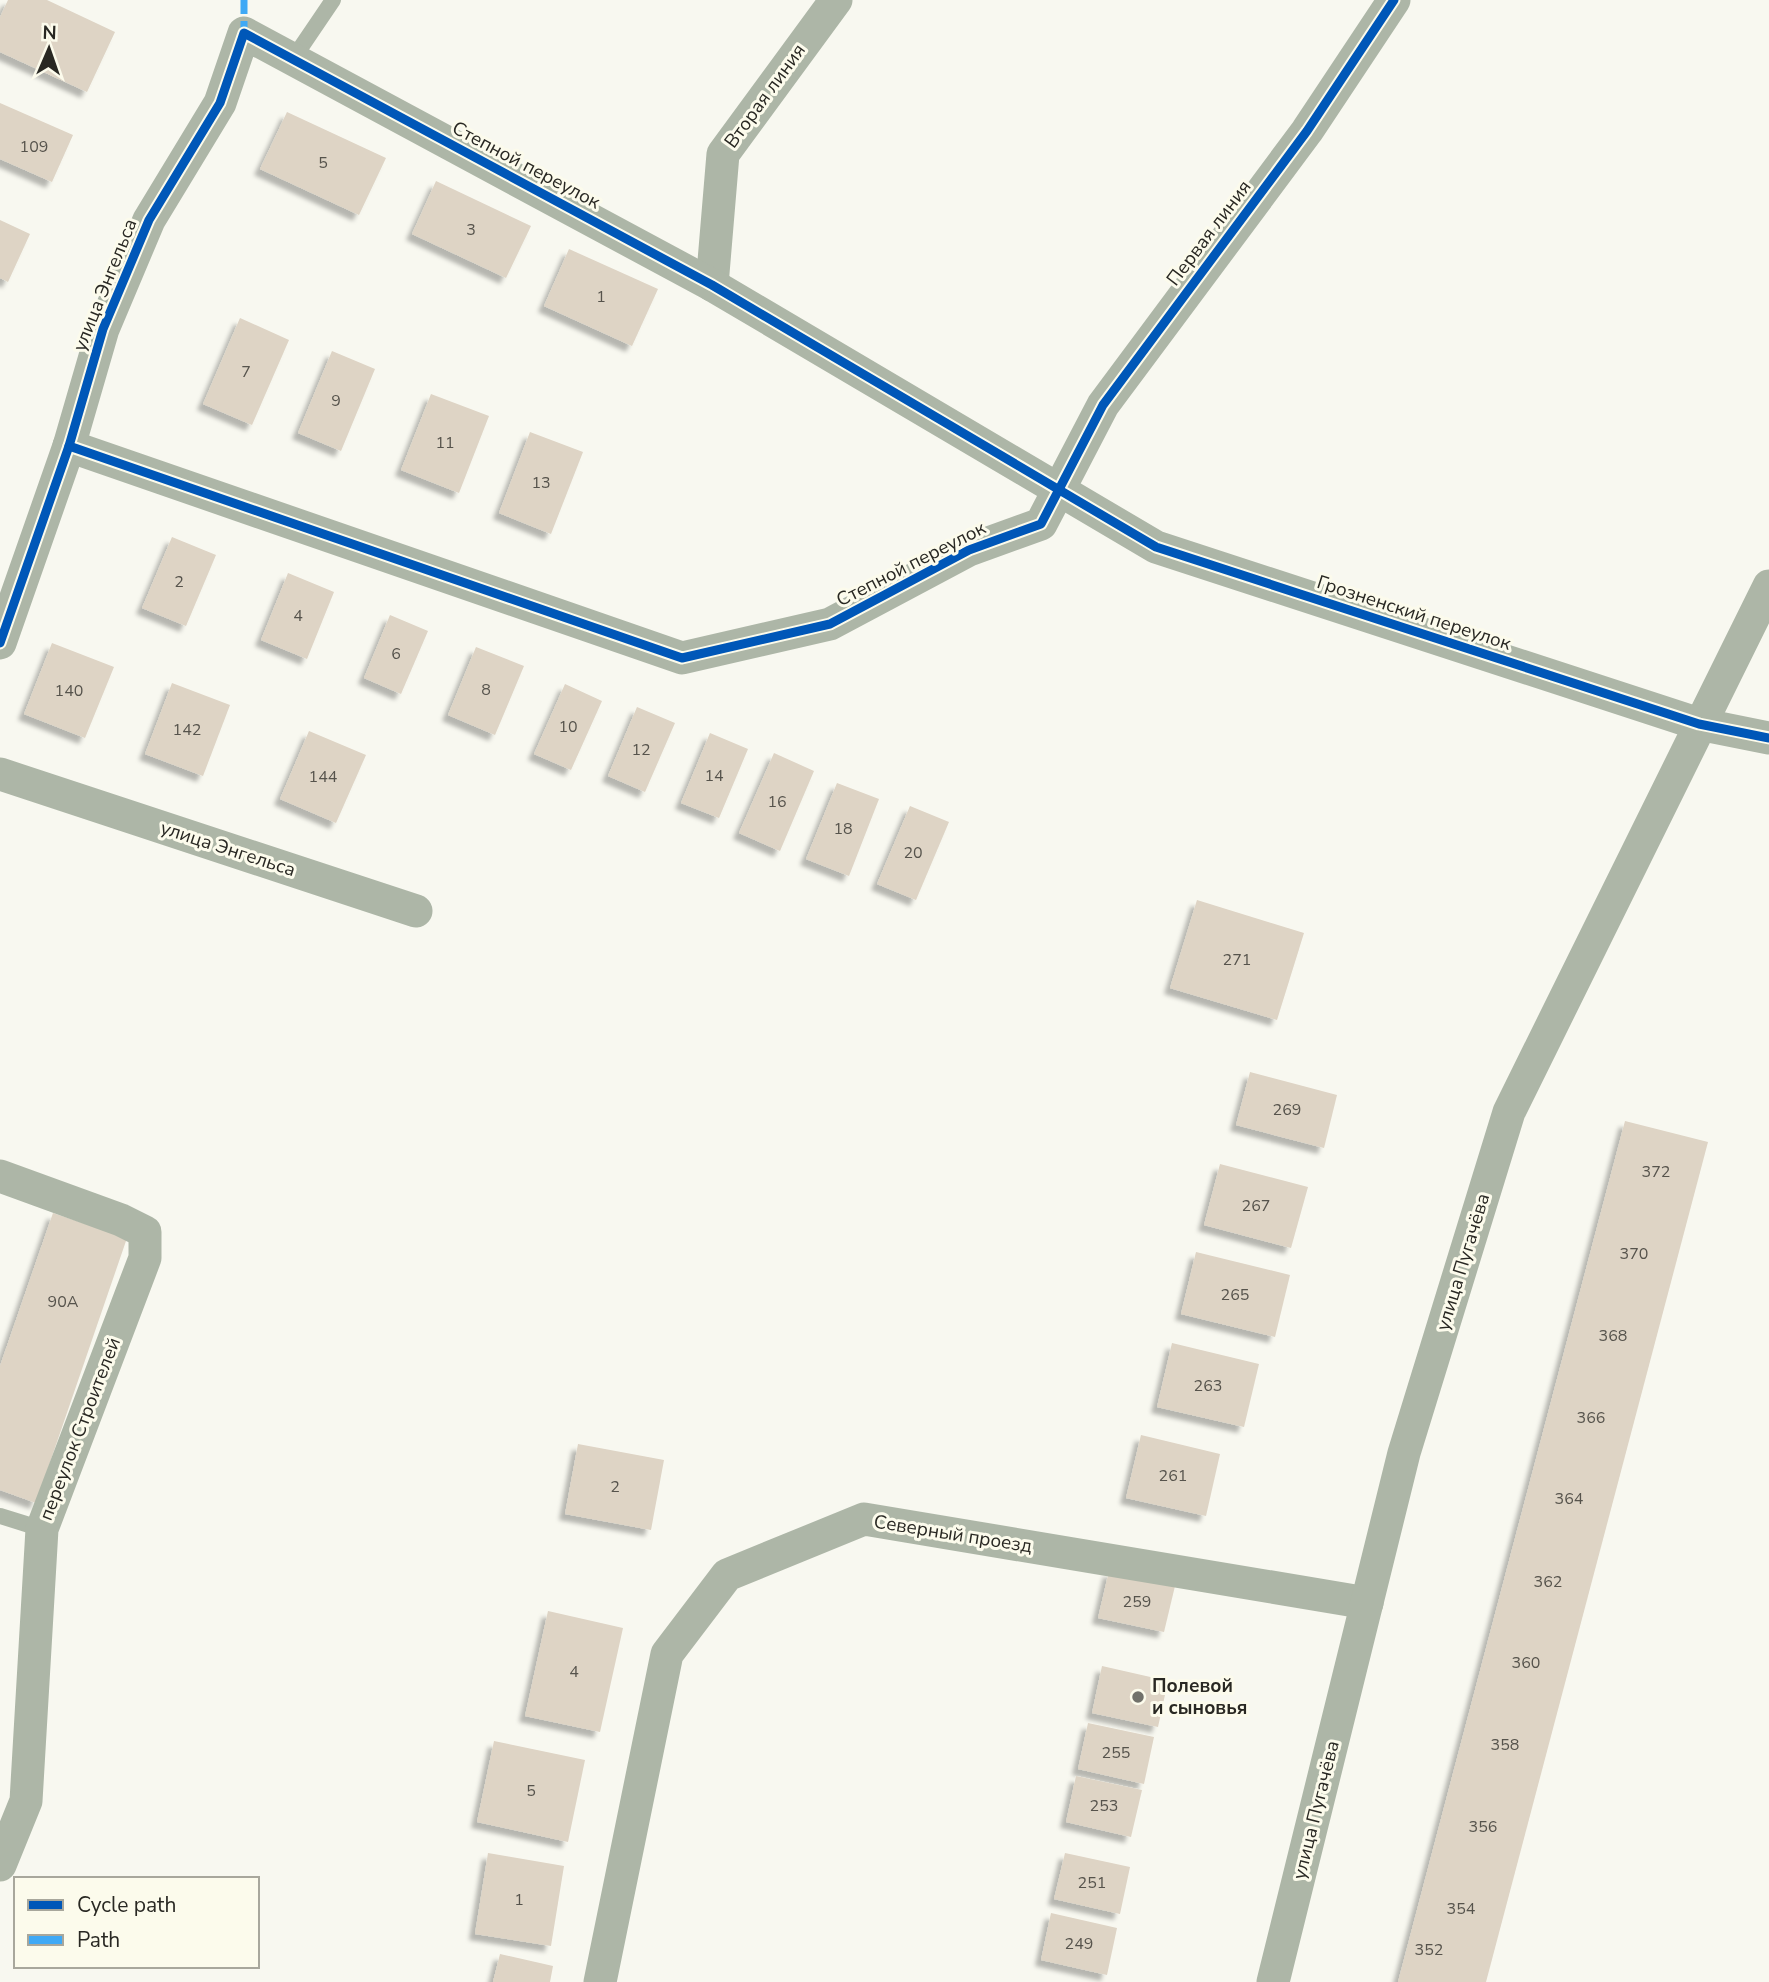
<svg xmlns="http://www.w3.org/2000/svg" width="1769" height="1982" viewBox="0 0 1769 1982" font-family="'Nunito Sans',sans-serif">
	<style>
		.building { fill: #ded4c5; filter: url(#shadow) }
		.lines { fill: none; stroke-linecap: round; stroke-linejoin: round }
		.lane { stroke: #adb6a7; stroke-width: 16 }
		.street { stroke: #adb6a7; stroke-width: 33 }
		.quiet { stroke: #3fa9f5; stroke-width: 7; stroke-dasharray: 14 7; stroke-linecap: butt }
		.cycleway-casing { stroke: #fcfbec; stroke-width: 13 }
		.cycleway { stroke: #0057b8; stroke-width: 9 }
		.poi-dot { fill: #71716b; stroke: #fcfbec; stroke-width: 2.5 }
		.labels { text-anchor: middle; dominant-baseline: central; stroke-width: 6; stroke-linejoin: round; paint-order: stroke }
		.number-label { font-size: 16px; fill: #56534c }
		.street-label { font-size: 19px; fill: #292823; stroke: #fcfbec }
		.poi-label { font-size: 19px; font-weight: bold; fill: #292823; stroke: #fcfbec; text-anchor: start }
	</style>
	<defs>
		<filter id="shadow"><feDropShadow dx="-6" dy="6" stdDeviation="2" flood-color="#0004"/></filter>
	</defs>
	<rect width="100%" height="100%" fill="#f8f8f0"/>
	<g class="building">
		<path d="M8,0H47L115,32L87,92L0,52V17Z"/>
		<path d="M0,103L73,135L52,182L0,159Z"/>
		<path d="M287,112L386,158L359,215L260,169Z"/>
		<path d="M436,181L531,226L506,278L412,234Z"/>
		<path d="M0,220L30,234L8,282L0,278Z"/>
		<path d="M569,249L658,289L632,346L544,306Z"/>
		<path d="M240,318L289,340L252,425L203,404Z"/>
		<path d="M332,351L375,369L341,451L298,433Z"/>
		<path d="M431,394L489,416L459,493L401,470Z"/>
		<path d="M530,432L583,452L551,534L499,513Z"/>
		<path d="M172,537L216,555L186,626L142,608Z"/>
		<path d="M288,573L334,592L307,659L261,640Z"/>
		<path d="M390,615L428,631L401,694L364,678Z"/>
		<path d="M52,643L114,667L85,738L24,714Z"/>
		<path d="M476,647L524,666L495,735L448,715Z"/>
		<path d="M172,683L230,705L203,776L145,754Z"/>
		<path d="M565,684L602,701L571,770L534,754Z"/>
		<path d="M637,707L675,723L645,792L608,776Z"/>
		<path d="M309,731L366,755L336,823L280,799Z"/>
		<path d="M710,733L748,749L719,818L681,803Z"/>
		<path d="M774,753L814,771L780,851L739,833Z"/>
		<path d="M837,783L879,799L849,876L806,859Z"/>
		<path d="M910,806L949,822L916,900L877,884Z"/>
		<path d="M1197,900L1304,933L1277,1020L1170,988Z"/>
		<path d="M1250,1072L1337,1095L1324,1148L1236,1125Z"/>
		<path d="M1625,1121L1708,1142L1486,1982H1398Z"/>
		<path d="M1220,1164L1308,1187L1291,1248L1204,1225Z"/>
		<path d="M53,1213L127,1238L36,1503L0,1490V1366Z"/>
		<path d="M1196,1252L1290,1275L1275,1337L1181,1314Z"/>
		<path d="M1172,1343L1259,1364L1244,1427L1157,1407Z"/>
		<path d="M1141,1435L1220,1454L1206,1516L1126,1498Z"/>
		<path d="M578,1444L664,1460L651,1530L565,1514Z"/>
		<path d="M1109,1571L1175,1586L1164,1632L1098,1618Z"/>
		<path d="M548,1611L623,1628L600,1732L525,1716Z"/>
		<path d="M1102,1666L1168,1681L1158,1727L1092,1713Z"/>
		<path d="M1088,1723L1154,1737L1144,1784L1078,1769Z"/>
		<path d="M494,1741L585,1760L568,1842L477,1822Z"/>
		<path d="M1076,1776L1142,1790L1131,1837L1066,1822Z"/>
		<path d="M488,1853L564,1866L551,1946L475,1934Z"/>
		<path d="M1065,1853L1130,1867L1120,1914L1054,1899Z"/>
		<path d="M1051,1913L1117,1928L1107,1975L1041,1960Z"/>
		<path d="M500,1954L553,1966L550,1982H493Z"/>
	</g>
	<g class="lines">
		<g class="lane">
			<path d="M293,59L333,0"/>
			<path d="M0,1516L42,1529"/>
		</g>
		<g class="street">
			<path d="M712,285L723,154L836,0"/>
			<path d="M69,446L682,658L830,624L969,550L1041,524L1103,405L1307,131L1394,0"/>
			<path d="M0,643L69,446L103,329L149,220L220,103L244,33L712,285L1156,547L1699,724L1769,738"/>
			<path d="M0,774L416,911"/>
			<path d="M0,1176L121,1220L145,1232V1258L42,1529L26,1801L0,1865"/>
			<path d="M600,1982L667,1654L727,1575L864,1519L1367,1603"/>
			<path d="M1273,1982L1404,1453L1509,1112L1769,586"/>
		</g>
		<path class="quiet" d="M244,0V33"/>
		<g class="cycleway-casing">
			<g id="cycleway">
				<path d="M69,446L682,658L830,624L969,550L1041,524L1103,405L1307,131L1394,0"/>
				<path d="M0,643L69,446L103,329L149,220L220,103L244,33L712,285L1156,547L1699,724L1769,738"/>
			</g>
		</g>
		<use href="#cycleway" class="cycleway"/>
	</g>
	<circle class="poi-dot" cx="1138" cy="1697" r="7"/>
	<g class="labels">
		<g class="number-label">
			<text x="34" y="147">109</text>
			<text x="323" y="163">5</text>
			<text x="471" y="230">3</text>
			<text x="601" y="297">1</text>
			<text x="246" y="372">7</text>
			<text x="336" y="401">9</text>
			<text x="445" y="443">11</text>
			<text x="541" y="483">13</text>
			<text x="179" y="582">2</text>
			<text x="298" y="616">4</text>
			<text x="396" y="654">6</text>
			<text x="486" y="690">8</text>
			<text x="69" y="691">140</text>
			<text x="568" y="727">10</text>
			<text x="187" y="730">142</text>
			<text x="641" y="750">12</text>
			<text x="714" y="776">14</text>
			<text x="323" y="777">144</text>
			<text x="777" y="802">16</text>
			<text x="843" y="829">18</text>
			<text x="913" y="853">20</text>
			<text x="1237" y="960">271</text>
			<text x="1287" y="1110">269</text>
			<text x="1656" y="1172">372</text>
			<text x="1256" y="1206">267</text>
			<text x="1634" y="1254">370</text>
			<text x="1235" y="1295">265</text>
			<text x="63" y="1302">90А</text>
			<text x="1613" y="1336">368</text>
			<text x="1208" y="1386">263</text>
			<text x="1591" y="1418">366</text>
			<text x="1173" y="1476">261</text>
			<text x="615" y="1487">2</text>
			<text x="1569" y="1499">364</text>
			<text x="1548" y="1582">362</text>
			<text x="1137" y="1602">259</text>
			<text x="1526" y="1663">360</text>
			<text x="574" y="1672">4</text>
			<text x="1505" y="1745">358</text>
			<text x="1116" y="1753">255</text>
			<text x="531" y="1791">5</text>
			<text x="1104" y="1806">253</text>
			<text x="1483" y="1827">356</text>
			<text x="1092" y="1883">251</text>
			<text x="519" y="1900">1</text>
			<text x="1461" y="1909">354</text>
			<text x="1079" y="1944">249</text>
			<text x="1429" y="1950">352</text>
		</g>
		<g class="street-label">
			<text transform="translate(765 96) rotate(-54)">Вторая линия</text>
			<text transform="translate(526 165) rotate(28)">Степной переулок</text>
			<text transform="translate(1209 233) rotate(-53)">Первая линия</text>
			<text transform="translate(105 285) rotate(-68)">улица Энгельса</text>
			<text transform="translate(911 564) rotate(-27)">Степной переулок</text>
			<text transform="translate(1414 613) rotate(18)">Грозненский переулок</text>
			<text transform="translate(228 849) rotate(18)">улица Энгельса</text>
			<text transform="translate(1463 1262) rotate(-73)">улица Пугачёва</text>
			<text transform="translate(80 1429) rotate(-69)">переулок Строителей</text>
			<text transform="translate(953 1534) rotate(9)">Северный проезд</text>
			<text transform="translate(1316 1810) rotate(-76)">улица Пугачёва</text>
		</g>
		<g class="poi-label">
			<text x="1152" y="1686">Полевой<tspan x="1152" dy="22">и сыновья</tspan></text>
		</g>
	</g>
	<rect x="14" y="1877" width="245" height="91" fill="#fcfbec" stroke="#a8a79c" stroke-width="2"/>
	<rect x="28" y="1900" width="35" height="10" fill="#0057b8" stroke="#a8a79c" stroke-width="2"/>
	<text x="77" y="1912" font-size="21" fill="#292823">Cycle path</text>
	<rect x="28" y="1935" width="35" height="10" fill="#3fa9f5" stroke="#a8a79c" stroke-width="2"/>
	<text x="77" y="1947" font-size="21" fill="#292823">Path</text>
	<g transform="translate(49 49) rotate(2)" stroke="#fcfbec" stroke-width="5" paint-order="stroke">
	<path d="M0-5L12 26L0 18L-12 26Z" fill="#292823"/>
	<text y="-10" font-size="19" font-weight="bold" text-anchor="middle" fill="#292823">N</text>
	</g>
</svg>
